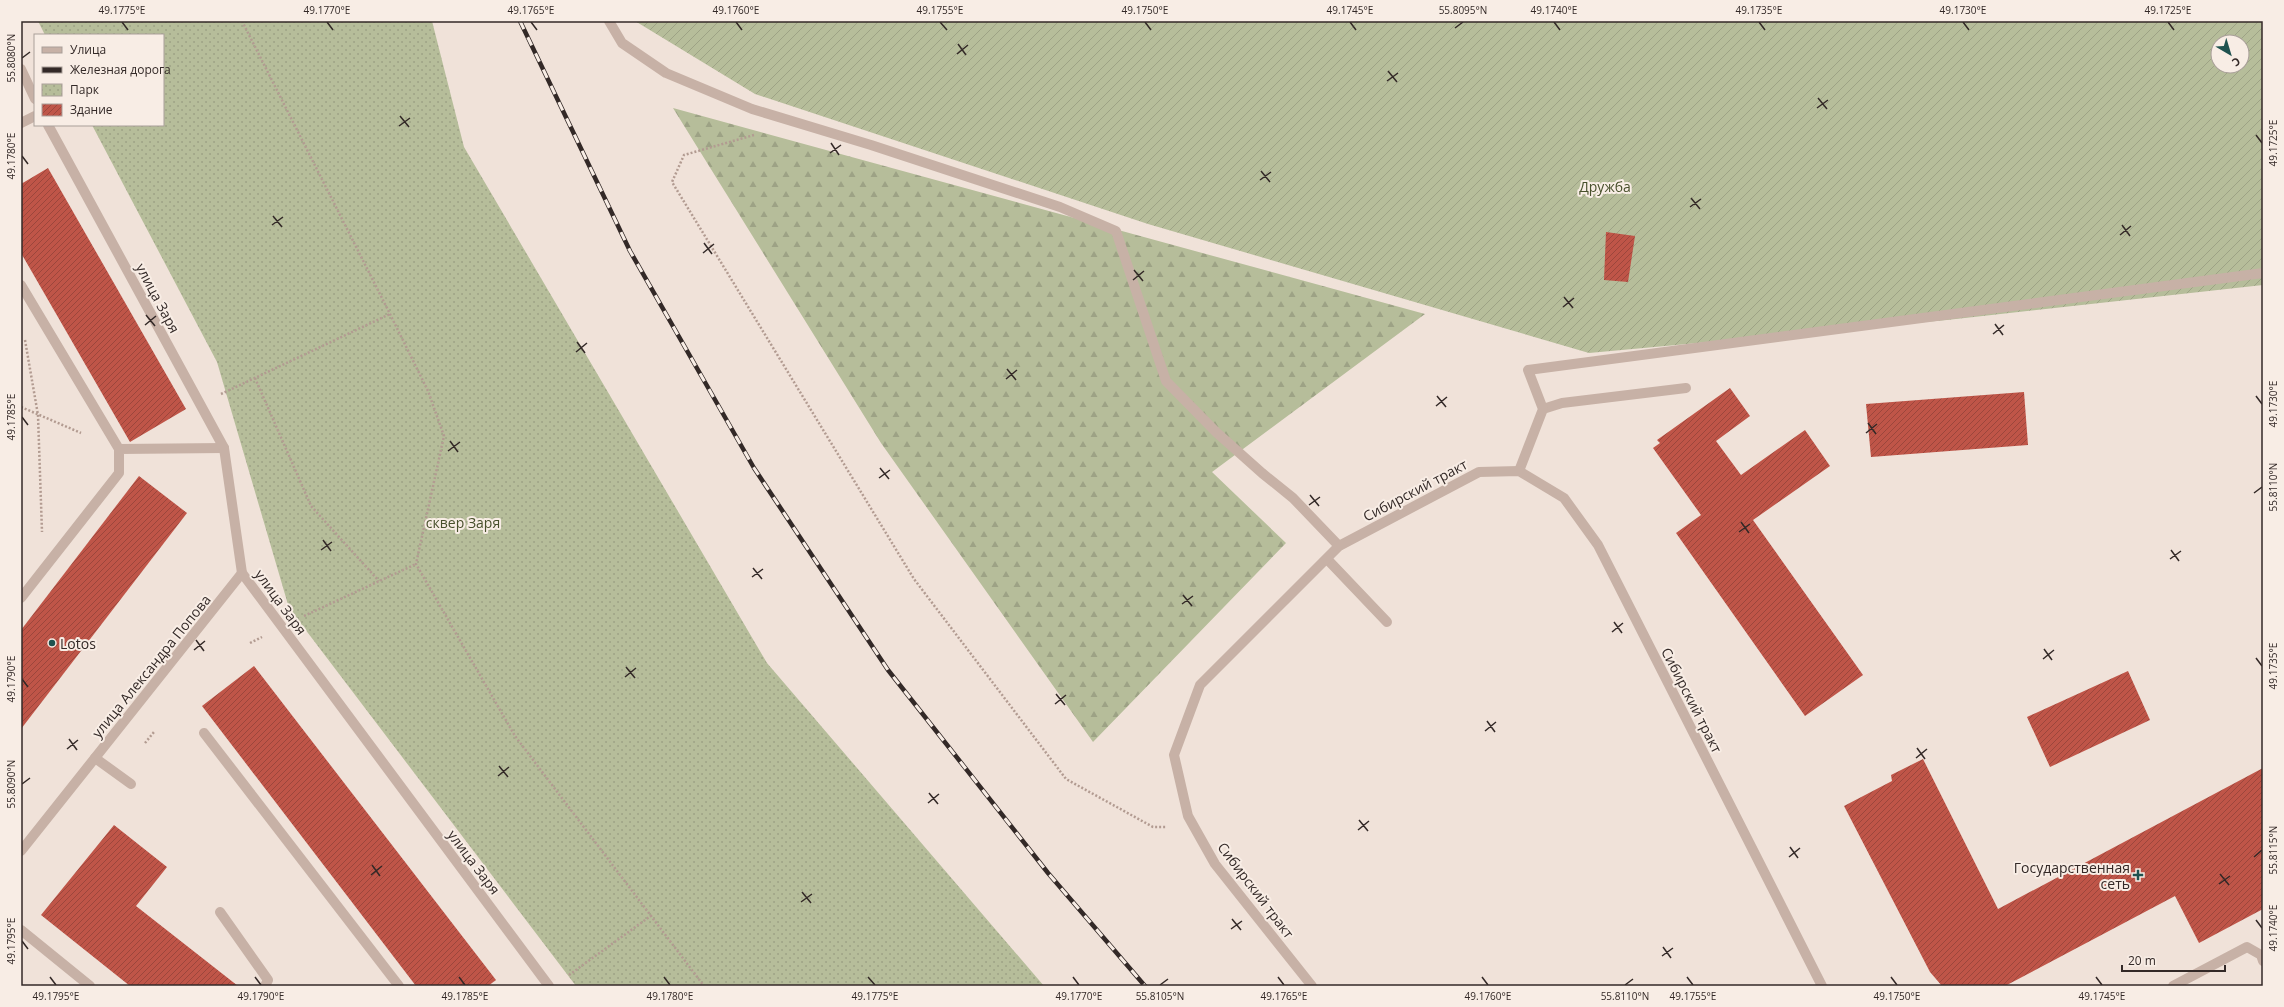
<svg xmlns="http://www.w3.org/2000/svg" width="2284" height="1007" viewBox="0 0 2284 1007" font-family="'Open Sans',sans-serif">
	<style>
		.forest { fill: url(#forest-firs) }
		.park { fill: url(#park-dots) }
		.garden { fill: url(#garden-furrows); fill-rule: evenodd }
		.building { fill: url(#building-hatch) }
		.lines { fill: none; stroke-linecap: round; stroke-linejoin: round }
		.path { stroke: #b29b91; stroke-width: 2.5; stroke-dasharray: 2 2; stroke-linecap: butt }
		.lane { stroke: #c7b1a6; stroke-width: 10 }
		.street { stroke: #c7b1a6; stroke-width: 10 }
		.rail-casing { stroke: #332927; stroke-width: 4.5 }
		.rail { stroke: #f8ede5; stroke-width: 3; stroke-dasharray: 9; stroke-linecap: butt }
		.ticks { fill: none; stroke: #332927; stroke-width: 1.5 }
		.poi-dot { fill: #1f524f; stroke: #f8ede5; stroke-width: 1.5 }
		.labels { text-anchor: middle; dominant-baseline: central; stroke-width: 4; stroke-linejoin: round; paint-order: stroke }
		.park-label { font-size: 14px; fill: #48502c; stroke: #f8ede5 }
		.street-label { font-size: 14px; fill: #332927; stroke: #f8ede5 }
		.poi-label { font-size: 14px; fill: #332927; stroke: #f8ede5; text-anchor: start }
		.neatline { fill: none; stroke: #332927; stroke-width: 1.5 }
		.ticks-label { font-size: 10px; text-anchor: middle; fill: #332927 }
	</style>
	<defs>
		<pattern id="forest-firs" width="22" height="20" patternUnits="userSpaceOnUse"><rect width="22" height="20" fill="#b6bd9a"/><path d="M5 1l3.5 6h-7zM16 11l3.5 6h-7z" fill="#9da285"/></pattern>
		<pattern id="park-dots" width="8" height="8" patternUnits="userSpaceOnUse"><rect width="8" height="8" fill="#b6bd9a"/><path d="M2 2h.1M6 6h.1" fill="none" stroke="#9da285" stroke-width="1.8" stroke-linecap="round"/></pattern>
		<pattern id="garden-furrows" width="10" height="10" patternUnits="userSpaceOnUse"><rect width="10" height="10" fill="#b6bd9a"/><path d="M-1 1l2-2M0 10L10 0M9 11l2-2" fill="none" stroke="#9da285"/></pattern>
		<pattern id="building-hatch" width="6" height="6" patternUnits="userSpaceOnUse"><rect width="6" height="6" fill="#bf5548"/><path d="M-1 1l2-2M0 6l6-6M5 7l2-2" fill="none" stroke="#9c463c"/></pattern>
	</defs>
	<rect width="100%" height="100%" fill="#f0e2d9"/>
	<path class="forest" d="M673,108L1425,314L1212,472L1286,543L1093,742L881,443Z"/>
	<path class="park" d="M38,21H432L464,147L767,663L1044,986H576L289,608L217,362L92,125H163V35H45Z"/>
	<path class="garden" d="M635,21H2263V285L1947,320L1589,353L1148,224L755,94ZM2218,42H2242V66H2218Z"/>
	<g class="building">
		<path d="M48,168L186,409L130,442L21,253V184Z"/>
		<path d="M1606,232L1635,236L1628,282L1604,280Z"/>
		<path d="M1730,388L1750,416L1716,441L1741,475L1805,430L1830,466L1753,520L1863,675L1805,716L1676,533L1701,515L1653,448L1660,443L1657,440Z"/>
		<path d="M2024,392L2028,445L1871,457L1866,404Z"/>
		<path d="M139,476L187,513L21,729V630Z"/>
		<path d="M254,666L496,980L488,986H416L202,706Z"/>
		<path d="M2128,671L2150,720L2050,767L2027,717Z"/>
		<path d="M1923,759L1998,909L2263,768V909L2199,943L2175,896L2005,986H1942L1930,972L1844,806L1892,781L1891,775Z"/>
		<path d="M114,825L167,867L136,906L238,986H130L41,915Z"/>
	</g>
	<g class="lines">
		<g class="path">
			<path d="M242,21L390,314L428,391L444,436L416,564L515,736L704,986"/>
			<path d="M754,135L684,155L672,182L914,579L1066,779L1153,827H1167"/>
			<path d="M25,340L38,415L42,532"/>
			<path d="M255,378L311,506L379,581"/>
			<path d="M221,394L390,314"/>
			<path d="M21,407L81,433"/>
			<path d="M304,616L416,564"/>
			<path d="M250,643L262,637"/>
			<path d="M145,743L154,732"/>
			<path d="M569,975L652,915"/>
		</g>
		<g class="lane">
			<path d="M609,21L622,43L666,73L752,109L871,145L1060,207L1116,231L1166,381L1216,432L1262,473L1293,498L1339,546"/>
			<path d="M21,123L35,116"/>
			<path d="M21,285L119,449"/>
			<path d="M1543,409L1562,403L1686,388"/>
			<path d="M1519,471L1543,409L1528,370L2263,273"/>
			<path d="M1327,559L1387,622"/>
			<path d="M21,598L119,473V449L224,448"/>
			<path d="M204,733L399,986"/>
			<path d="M95,758L131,784"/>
			<path d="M220,912L268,980L265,986"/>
			<path d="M21,930L90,986"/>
			<path d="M2173,986L2247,947L2261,955L2263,961"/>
		</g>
		<g class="street">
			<path d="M21,69L35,99"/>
			<path d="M48,125L224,448L242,573L549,986"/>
			<path d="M21,851L242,573"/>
			<path d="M1312,986L1215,864L1188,816L1174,755L1200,685L1339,546L1479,472L1519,471L1564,498L1598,545L1822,986"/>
		</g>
		<g class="rail-casing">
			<path id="rail" d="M520,21L630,251L754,468L888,670L1048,873L1145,986"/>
		</g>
		<use href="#rail" class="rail"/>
	</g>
	<path class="ticks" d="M122,22L128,30M327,22L333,30M531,22L537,30M736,22L742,30M940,22L947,30M1145,22L1151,30M1350,22L1356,30M1554,22L1560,30M1759,22L1765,30M1963,22L1969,30M2168,22L2174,30M1455,28L1463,22M958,44L966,55M957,54L968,45M22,58L30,52M1388,71L1397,82M1387,81L1398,73M1818,98L1827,109M1817,108L1828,100M400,116L409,127M399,126L410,118M2256,135L2262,143M831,143L839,155M830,153L841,145M22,156L28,164M1261,171L1270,182M1260,180L1271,172M1691,198L1700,209M1690,207L1701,199M273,216L282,227M272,225L283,217M2122,225L2130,236M2120,235L2131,226M704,243L712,254M703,253L714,244M1134,270L1143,281M1133,280L1144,271M1564,297L1573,308M1563,307L1574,298M146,315L155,326M1995,324L2003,335M145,325L156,316M1993,334L2004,325M577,342L585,353M576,352L587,343M1007,369L1016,380M1006,379L1017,370M1437,396L1446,407M2256,396L2262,404M1436,406L1447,397M22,417L28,425M1868,423L1876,434M1866,433L1877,424M450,441L458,452M448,451L460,442M880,468L889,479M879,478L890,470M2254,493L2262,487M1310,495L1319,506M1309,505L1320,497M1741,522L1749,533M1739,532L1750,524M323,540L331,551M321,550L332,542M2171,550L2179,561M2170,559L2181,551M753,568L762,579M752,577L763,569M1183,595L1192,606M1182,604L1193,596M1614,622L1622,633M1612,632L1623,623M196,640L204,651M2044,649L2052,660M194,650L205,641M2256,658L2262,666M2043,659L2054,650M626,667L635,678M625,677L636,668M22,679L28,687M1056,694L1065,705M1055,704L1066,695M1487,721L1495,732M1485,731L1496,722M69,739L77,750M1917,748L1925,759M67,749L78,740M1916,758L1927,749M499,766L508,777M498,776L509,767M22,784L30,778M929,793L938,804M928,803L939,794M1359,820L1368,831M1358,830L1369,821M1790,847L1798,858M1789,857L1800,848M2254,857L2262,850M372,865L380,876M2220,874L2229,885M371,875L382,866M2219,884L2230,876M802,892L811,903M801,902L812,894M1232,919L1241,930M2256,920L2262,928M1231,929L1242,921M22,941L28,949M1663,947L1671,958M1662,956L1673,948M50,977L56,985M255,977L261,985M459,977L465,985M664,977L670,985M868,977L875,985M1073,977L1079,985M1278,977L1284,985M1482,977L1488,985M1687,977L1693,985M1891,977L1897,985M2096,977L2102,985M1160,985L1168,979M1625,985L1633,979"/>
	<g class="poi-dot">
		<circle cx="52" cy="643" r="4"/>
		<path d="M2136 869h4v4h4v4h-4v4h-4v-4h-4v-4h4z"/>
	</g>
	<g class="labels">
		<g class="park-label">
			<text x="1605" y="186">Дружба</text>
			<text x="463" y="522">сквер Заря</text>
		</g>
		<g class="street-label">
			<text transform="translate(158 298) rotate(62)">улица Заря</text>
			<text transform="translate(1415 490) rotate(-28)">Сибирский тракт</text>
			<text transform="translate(281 602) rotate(54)">улица Заря</text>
			<text transform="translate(151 666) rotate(-51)">улица Александра Попова</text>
			<text transform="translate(1692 700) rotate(63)">Сибирский тракт</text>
			<text transform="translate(474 862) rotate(53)">улица Заря</text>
			<text transform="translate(1256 890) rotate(53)">Сибирский тракт</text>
		</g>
		<g class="poi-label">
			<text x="60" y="643">Lotos</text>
			<text x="2130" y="867" text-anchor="end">Государственная<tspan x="2130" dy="16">сеть</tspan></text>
		</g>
	</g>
	<rect width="2284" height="1007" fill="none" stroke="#f8ede5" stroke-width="44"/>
	<rect x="34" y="34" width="130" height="92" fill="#f8ede5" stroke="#a99f99"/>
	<rect x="42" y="47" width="20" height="6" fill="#c7b1a6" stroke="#a99f99"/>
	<text x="70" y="54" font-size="12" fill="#332927">Улица</text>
	<rect x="42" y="67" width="20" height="6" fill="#332927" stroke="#a99f99"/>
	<text x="70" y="74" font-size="12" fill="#332927">Железная дорога</text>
	<rect x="42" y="84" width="20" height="12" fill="url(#park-dots)" stroke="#a99f99"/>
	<text x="70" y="94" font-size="12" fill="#332927">Парк</text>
	<rect x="42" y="104" width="20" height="12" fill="url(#building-hatch)" stroke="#a99f99"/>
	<text x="70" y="114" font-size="12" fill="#332927">Здание</text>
	<g transform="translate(2230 54) rotate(142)"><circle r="19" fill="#f8ede5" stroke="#a99f99"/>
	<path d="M0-3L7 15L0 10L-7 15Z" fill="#1f524f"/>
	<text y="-6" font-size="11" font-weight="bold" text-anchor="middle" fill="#332927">С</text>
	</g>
	<path d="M2122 965v6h103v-6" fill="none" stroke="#332927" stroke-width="2"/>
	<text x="2128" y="965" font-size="12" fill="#332927" stroke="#f8ede5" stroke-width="3" paint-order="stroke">20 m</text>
	<rect x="22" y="22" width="2240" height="963" class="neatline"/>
	<g class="ticks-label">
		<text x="122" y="14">49.1775°E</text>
		<text x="327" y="14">49.1770°E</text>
		<text x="531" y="14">49.1765°E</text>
		<text x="736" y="14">49.1760°E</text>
		<text x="940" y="14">49.1755°E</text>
		<text x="1145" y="14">49.1750°E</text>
		<text x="1350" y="14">49.1745°E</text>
		<text x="1463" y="14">55.8095°N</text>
		<text x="1554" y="14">49.1740°E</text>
		<text x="1759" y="14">49.1735°E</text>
		<text x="1963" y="14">49.1730°E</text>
		<text x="2168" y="14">49.1725°E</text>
		<text transform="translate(11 58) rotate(-90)" y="4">55.8080°N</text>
		<text transform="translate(2273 143) rotate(-90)" y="4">49.1725°E</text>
		<text transform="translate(11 156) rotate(-90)" y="4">49.1780°E</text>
		<text transform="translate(2273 404) rotate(-90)" y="4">49.1730°E</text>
		<text transform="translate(11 417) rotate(-90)" y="4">49.1785°E</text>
		<text transform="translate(2273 487) rotate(-90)" y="4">55.8110°N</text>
		<text transform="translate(2273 666) rotate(-90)" y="4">49.1735°E</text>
		<text transform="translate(11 679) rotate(-90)" y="4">49.1790°E</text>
		<text transform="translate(11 784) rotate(-90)" y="4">55.8090°N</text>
		<text transform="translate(2273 850) rotate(-90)" y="4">55.8115°N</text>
		<text transform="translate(2273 928) rotate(-90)" y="4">49.1740°E</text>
		<text transform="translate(11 941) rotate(-90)" y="4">49.1795°E</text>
		<text x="56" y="1000">49.1795°E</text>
		<text x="261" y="1000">49.1790°E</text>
		<text x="465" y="1000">49.1785°E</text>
		<text x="670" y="1000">49.1780°E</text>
		<text x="875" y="1000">49.1775°E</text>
		<text x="1079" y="1000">49.1770°E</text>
		<text x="1160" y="1000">55.8105°N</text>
		<text x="1284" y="1000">49.1765°E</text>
		<text x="1488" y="1000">49.1760°E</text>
		<text x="1625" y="1000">55.8110°N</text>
		<text x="1693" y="1000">49.1755°E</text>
		<text x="1897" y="1000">49.1750°E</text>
		<text x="2102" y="1000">49.1745°E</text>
	</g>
</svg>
